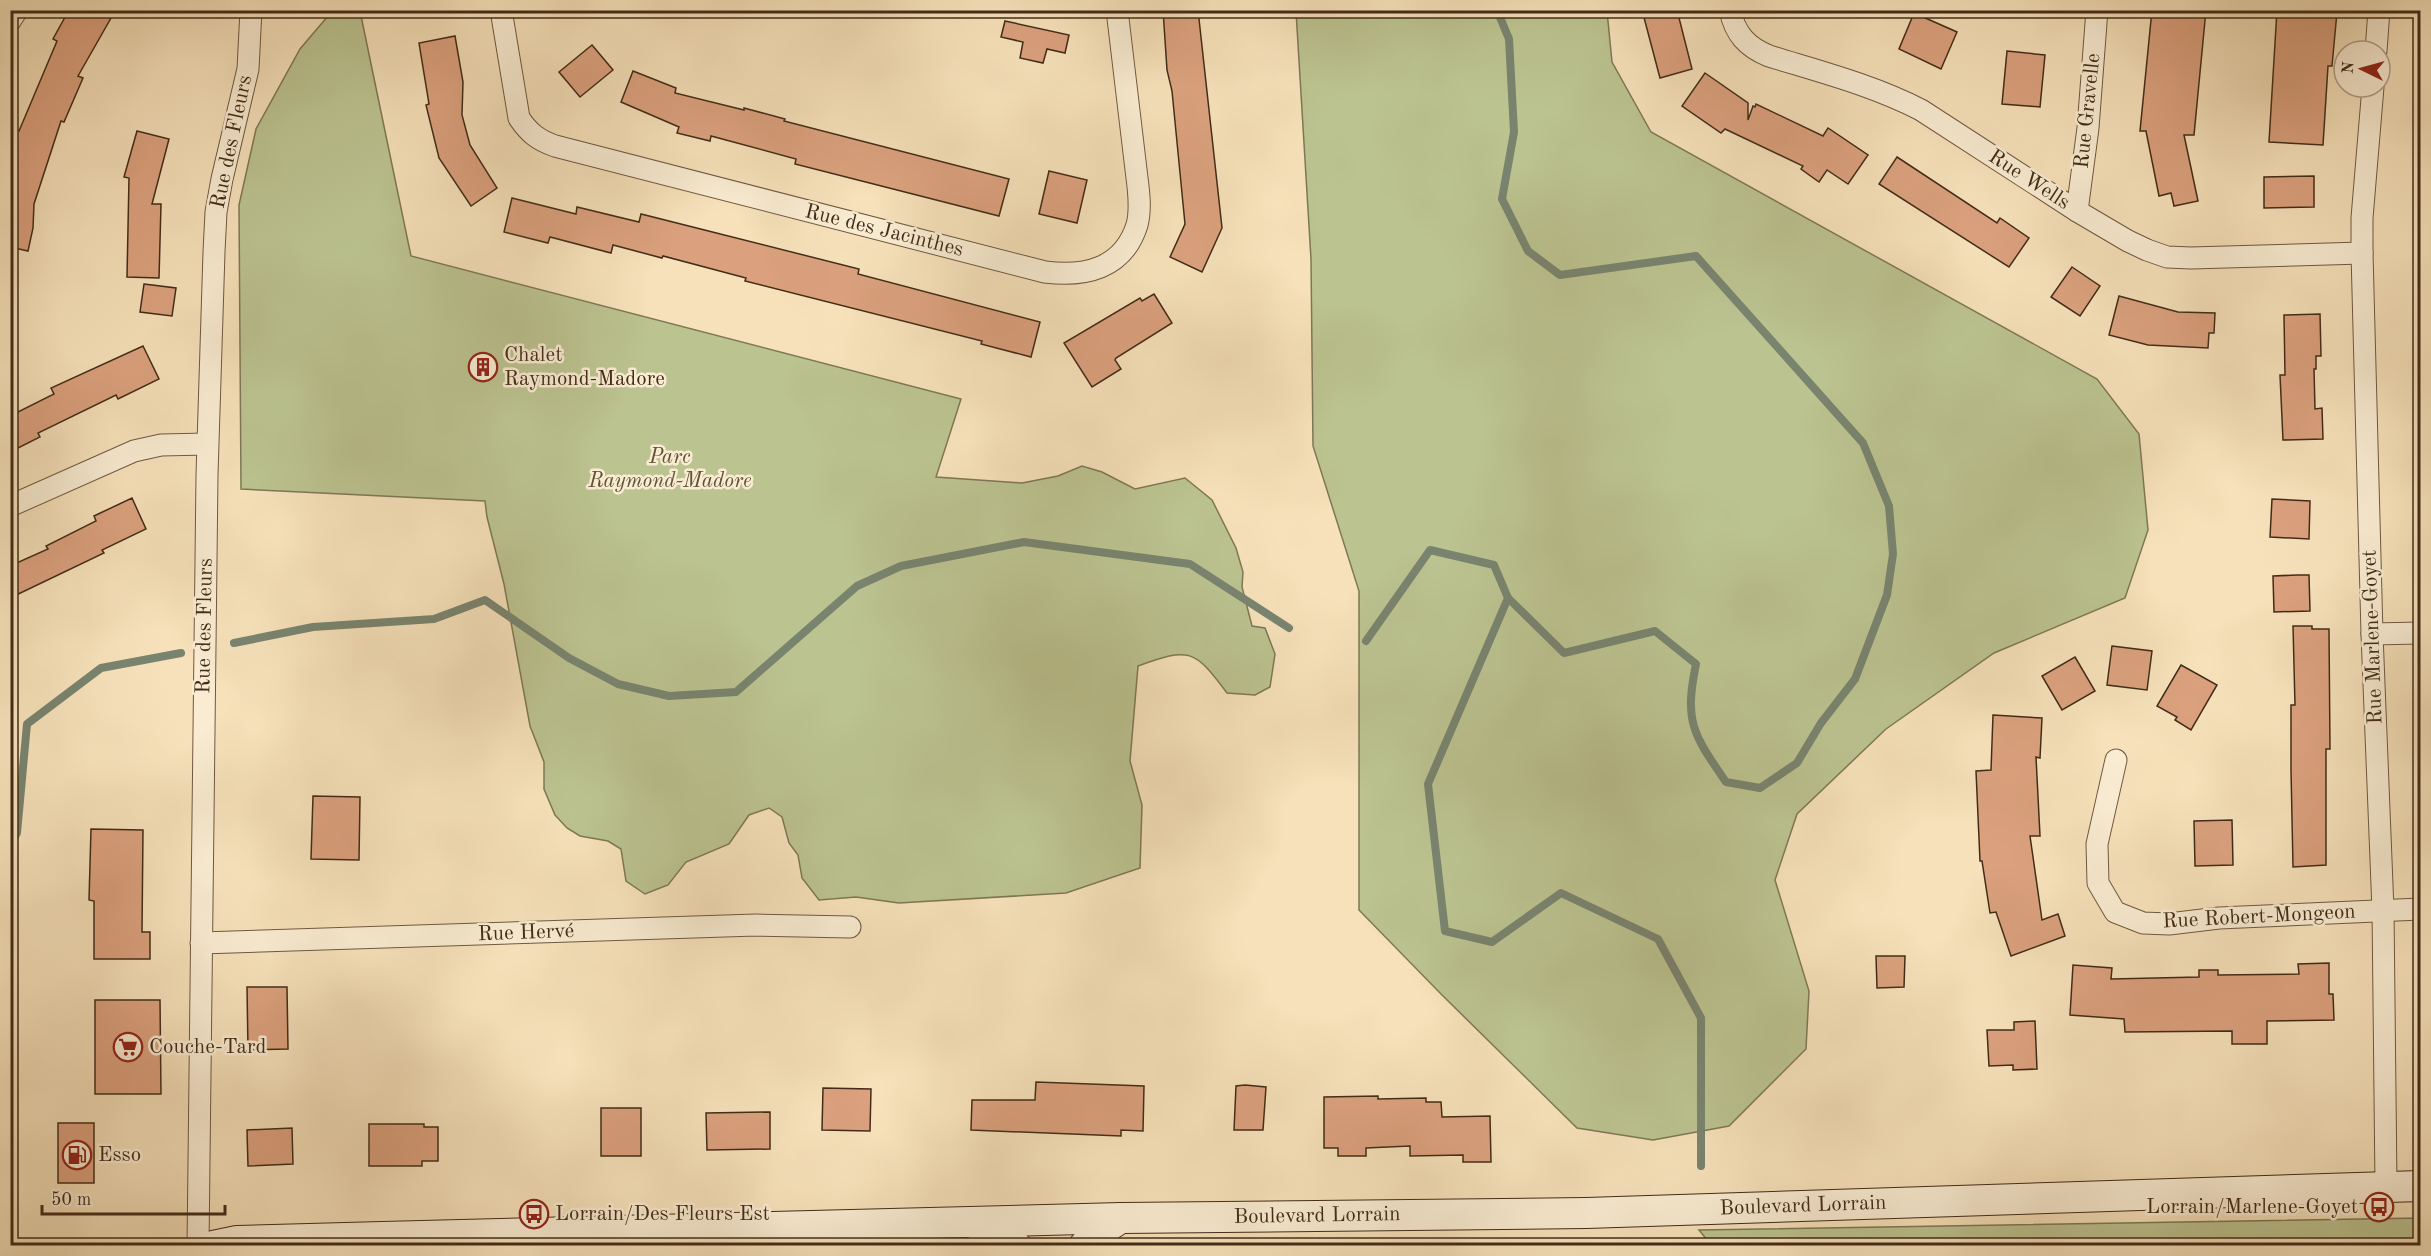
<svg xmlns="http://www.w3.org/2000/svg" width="2431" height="1256" viewBox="0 0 2431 1256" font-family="'Old Standard TT',serif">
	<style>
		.green { fill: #bbc390; stroke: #7e7854; stroke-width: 1.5 }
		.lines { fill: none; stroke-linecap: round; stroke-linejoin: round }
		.stream { stroke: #79846f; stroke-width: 8 }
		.building { fill: #dba17e; stroke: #422c18; stroke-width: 1.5 }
		.minor-casing { stroke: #6f5940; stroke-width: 23 }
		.secondary-casing { stroke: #422c18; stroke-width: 32 }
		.minor { stroke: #f9ecd2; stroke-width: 21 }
		.secondary { stroke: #f9ecd2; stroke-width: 30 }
		.labels { text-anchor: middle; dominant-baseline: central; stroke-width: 5; stroke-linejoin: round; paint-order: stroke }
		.street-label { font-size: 21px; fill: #422c18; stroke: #f9ecd2 }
		.poi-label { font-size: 21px; fill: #422c18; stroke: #f9ecd2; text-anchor: start }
		.park-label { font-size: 21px; font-style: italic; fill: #605236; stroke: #f9ecd2 }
	</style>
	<rect width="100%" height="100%" fill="#f6e1ba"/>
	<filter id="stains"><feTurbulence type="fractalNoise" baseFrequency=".00333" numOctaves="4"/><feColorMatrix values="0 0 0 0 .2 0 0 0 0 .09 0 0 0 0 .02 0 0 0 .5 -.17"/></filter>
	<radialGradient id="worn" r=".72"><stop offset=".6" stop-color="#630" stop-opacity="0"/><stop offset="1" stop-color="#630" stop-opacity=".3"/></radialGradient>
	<g class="green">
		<path d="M333,10L360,11L411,256L961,399L936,477L1022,483L1058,476L1082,466L1102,472L1135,489L1185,478L1212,500L1236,548L1243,572L1242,587L1252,626L1265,628L1275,654L1270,687L1255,695L1227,693C1194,649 1190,647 1138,666L1130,761L1142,805L1140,868L1066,893L899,903L856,897L819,900L802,878L798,855L789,843L782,817L769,808L749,815L729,844L686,862L668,885L645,894L626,881L621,849L608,841L580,836L567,828L555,815L544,789V762L530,726L504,584L487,517L485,501L241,489L239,205L256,129L300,49Z"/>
		<path d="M1296,11H1607L1612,62L1651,132L2097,379L2139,434L2148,530L2125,598L1994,653L1886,729L1797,814L1775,880L1809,991L1806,1049L1729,1126L1653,1140L1577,1128L1441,994L1359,910V591L1313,446L1311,259Z"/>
		<path d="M2420,1218V1246H1712L1699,1230Z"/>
	</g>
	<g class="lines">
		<g class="stream">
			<path d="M1508,598L1428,784L1445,931L1492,942L1561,893L1658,939L1701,1018V1166"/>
			<path d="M1366,641L1430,550L1494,565L1508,598L1564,653L1655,631L1696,664C1684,722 1693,734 1726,782L1760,788L1797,763L1821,723L1855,679L1887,595L1893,554L1889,506L1863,443L1696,256L1560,275L1528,251L1502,199L1514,132L1509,39L1497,10"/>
			<path d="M234,643L313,627L434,619L485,600L569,658L618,684L669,696L736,692L857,586L901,566L1024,542L1190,564L1289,628"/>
			<path d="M10,845L17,833L27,724L101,668L181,653"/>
			<path d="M2247,1246L2258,1242L2274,1246"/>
		</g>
	</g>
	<g class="building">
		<path d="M69,10H98L111,18L78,76L83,78L64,122L61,121L34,204L33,228L28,251L10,247V142L15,129L19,131L57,41L53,39Z"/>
		<path d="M1163,10H1198L1222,228L1202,272L1170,257L1185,224L1172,91L1167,70Z"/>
		<path d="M1642,10H1677L1692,69L1660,78Z"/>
		<path d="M2152,10H2206L2194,135H2184L2198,201L2174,206L2171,193L2159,196L2146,131H2140Z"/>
		<path d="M2277,10L2337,12L2332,66H2328L2323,145L2269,142Z"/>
		<path d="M1914,13L1957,32L1941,69L1899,49Z"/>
		<path d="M1005,21L1069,35L1065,53L1047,49L1043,63L1020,58L1023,42L1001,37Z"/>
		<path d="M455,36L463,82L462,115L470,145L497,188L471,206L439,158L426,105L429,104L419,43Z"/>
		<path d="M592,45L613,70L580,97L559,72Z"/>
		<path d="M2007,51L2045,55L2040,107L2002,104Z"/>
		<path d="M633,71L676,88L675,93L744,110V108L785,119L784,121L1009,179L999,216L795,164L796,159L711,136L710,141L677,133L679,127L621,102Z"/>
		<path d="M1705,73L1748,103V120L1753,106L1755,107L1756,104L1823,136L1828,128L1868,155L1848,184L1827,170L1819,182L1801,169L1803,166L1725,129L1721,133L1682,106Z"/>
		<path d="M137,131L169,139L152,204H161L159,278L127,277L129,178L124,177Z"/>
		<path d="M1897,157L1997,223L2000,218L2029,238L2009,267L1879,184Z"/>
		<path d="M1049,171L1087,180L1077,223L1039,214Z"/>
		<path d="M2314,176V207L2264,208V177Z"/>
		<path d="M512,198L576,214L577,207L639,222L641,214L859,269L858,274L1040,322L1031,357L981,344L982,341L745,281L746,278L663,256L662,258L613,245L611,253L550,237L548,243L504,232Z"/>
		<path d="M2072,267L2100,286L2080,316L2051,297Z"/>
		<path d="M144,284L176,288L172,316L140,312Z"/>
		<path d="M1154,294L1172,323L1116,358L1115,360L1121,369L1092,387L1064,343L1140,298L1142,301Z"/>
		<path d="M2119,296L2178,312L2215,313L2214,333H2209L2208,348L2148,345L2109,335Z"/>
		<path d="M2320,314L2321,356H2316V369H2314L2315,409L2322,408L2323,439L2283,440L2280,375H2285L2284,315Z"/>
		<path d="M143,346L159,379L118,399L116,395L38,433L40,437L10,452V416L54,394L51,388Z"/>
		<path d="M132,498L146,529L102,550L104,553L10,598V566L48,549L46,546L96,521L94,516Z"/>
		<path d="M2272,499L2310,501L2309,539L2270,537Z"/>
		<path d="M2297,575H2309L2310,611L2274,612L2273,576Z"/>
		<path d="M2293,626H2312V629H2329L2330,749H2326V865L2293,867L2291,770V705H2295Z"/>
		<path d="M2112,646L2152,651L2147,690L2107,685Z"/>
		<path d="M2075,657L2095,691L2062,710L2042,676Z"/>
		<path d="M2181,665L2217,685L2191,730L2175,720L2177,717L2157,706Z"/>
		<path d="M1993,715L2042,718L2040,758L2036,757L2040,836H2030L2042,920L2058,914L2065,936L2011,956L1996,912L1990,913L1982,861H1980L1976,771L1991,770Z"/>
		<path d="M313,796L360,797L359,860L311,859Z"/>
		<path d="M2232,820L2233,865L2195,866L2194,821Z"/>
		<path d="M91,829L143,830L142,932H150V959H94V901L89,900Z"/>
		<path d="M1876,956H1905L1904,987L1877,988Z"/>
		<path d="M2329,963V994H2333L2334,1020L2267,1021V1044H2232V1031L2125,1032L2124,1019L2070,1015L2073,965L2112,968L2111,979L2199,977V970H2218V975L2299,974L2298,964Z"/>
		<path d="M247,987H287L288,1049L248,1050Z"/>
		<path d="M95,1000H160L161,1094H95Z"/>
		<path d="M2035,1021L2037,1069L2013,1070V1065L1989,1066L1987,1030H2014V1022Z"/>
		<path d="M1036,1082L1144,1086L1143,1131L1121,1130V1136L971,1130L972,1100H1035Z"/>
		<path d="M1245,1085L1266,1087L1263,1130H1234L1236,1086Z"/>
		<path d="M823,1088L871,1089L870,1131L822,1130Z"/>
		<path d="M1378,1096V1099L1426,1098V1102H1441L1442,1117L1490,1116L1491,1162H1463V1155L1410,1156V1146L1366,1148V1156H1338V1148H1324V1097Z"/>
		<rect x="601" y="1108" width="40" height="48"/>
		<path d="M770,1112V1149L707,1150L706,1113Z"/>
		<rect x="58" y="1123" width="36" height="60"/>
		<path d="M369,1124H424V1127H438V1161H422V1166H369Z"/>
		<path d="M292,1128L293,1164L248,1166L247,1130Z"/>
	</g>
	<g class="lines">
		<g class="minor-casing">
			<g id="minor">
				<path d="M501,10L519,118C529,133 538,140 555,146L1045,272C1085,277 1123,269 1137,225C1141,210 1139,193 1137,178L1117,10"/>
				<path d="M1730,10C1735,34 1747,47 1769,56C1821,72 1872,85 1921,110L2077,211L2128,241L2147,250L2167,257L2191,258L2362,253"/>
				<path d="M10,21L17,10"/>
				<path d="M2376,51L2379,10"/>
				<path d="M2373,87L2362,218V253L2372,634L2383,910L2386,1186"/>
				<path d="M2077,211L2088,128L2097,10"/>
				<path d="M10,506L134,451L161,445L207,444"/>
				<path d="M2372,634L2420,633"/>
				<path d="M2116,760L2097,844L2098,883L2115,912L2143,923L2169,924L2219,918L2420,909"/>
				<path d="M201,943L756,925L850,927"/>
				<path d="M198,1246L207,475L214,252L216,212L222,179L248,69L251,10"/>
			</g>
		</g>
		<g class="secondary-casing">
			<g id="secondary">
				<path d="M973,1223L998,1234L1016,1246"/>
				<path d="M213,1246L237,1241L382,1237L1121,1218L1586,1213L2420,1186"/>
				<path d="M1084,1246L1097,1233L1121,1218"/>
			</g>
		</g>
		<use href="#minor" class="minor"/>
		<use href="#secondary" class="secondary"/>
	</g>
	<defs>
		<g id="building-ring" transform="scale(1.5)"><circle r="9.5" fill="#f9ecd2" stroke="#8f2418" stroke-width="1.5"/><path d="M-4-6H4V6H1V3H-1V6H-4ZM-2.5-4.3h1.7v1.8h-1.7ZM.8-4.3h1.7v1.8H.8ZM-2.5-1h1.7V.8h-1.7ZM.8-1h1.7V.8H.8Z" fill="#8f2418"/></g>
		<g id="supermarket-ring" transform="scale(1.5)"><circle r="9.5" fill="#f9ecd2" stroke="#8f2418" stroke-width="1.5"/><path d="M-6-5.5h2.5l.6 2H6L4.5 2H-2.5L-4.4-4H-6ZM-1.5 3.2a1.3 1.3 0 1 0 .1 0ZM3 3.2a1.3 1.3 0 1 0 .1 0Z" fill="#8f2418"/></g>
		<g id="fuel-ring" transform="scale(1.5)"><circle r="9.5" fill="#f9ecd2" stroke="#8f2418" stroke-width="1.5"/><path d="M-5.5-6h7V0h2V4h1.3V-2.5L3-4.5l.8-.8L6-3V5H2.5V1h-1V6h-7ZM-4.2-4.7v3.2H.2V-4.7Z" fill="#8f2418"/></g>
		<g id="bus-ring" transform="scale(1.5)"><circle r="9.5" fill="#f9ecd2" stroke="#8f2418" stroke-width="1.5"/><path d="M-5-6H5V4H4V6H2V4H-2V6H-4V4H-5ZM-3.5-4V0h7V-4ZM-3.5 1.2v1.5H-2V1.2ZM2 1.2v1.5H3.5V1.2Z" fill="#8f2418"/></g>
	</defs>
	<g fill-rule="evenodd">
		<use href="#building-ring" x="483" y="367"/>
		<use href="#supermarket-ring" x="128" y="1047"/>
		<use href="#fuel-ring" x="77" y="1155"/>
		<use href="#bus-ring" x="2379" y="1207"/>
		<use href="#bus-ring" x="534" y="1214"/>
	</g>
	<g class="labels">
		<g class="street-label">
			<text transform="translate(2088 111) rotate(-84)">Rue Gravelle</text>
			<text transform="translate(232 142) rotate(-78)">Rue des Fleurs</text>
			<text transform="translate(2029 180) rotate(33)">Rue Wells</text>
			<text transform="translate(884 231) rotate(14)">Rue des Jacinthes</text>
			<text transform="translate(205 626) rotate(-89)">Rue des Fleurs</text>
			<text transform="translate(2373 637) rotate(-92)">Rue Marlene-Goyet</text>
			<text transform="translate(2259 917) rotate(-3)">Rue Robert-Mongeon</text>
			<text transform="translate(526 933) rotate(-2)">Rue Hervé</text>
			<text transform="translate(1803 1206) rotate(-2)">Boulevard Lorrain</text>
			<text transform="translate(1317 1216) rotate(-1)">Boulevard Lorrain</text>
		</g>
		<g class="poi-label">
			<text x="504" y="355">Chalet<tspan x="504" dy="24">Raymond-Madore</tspan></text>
			<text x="149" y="1047">Couche-Tard</text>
			<text x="98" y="1155">Esso</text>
			<text x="2358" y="1207" text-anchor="end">Lorrain/Marlene-Goyet</text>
			<text x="555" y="1214">Lorrain/Des Fleurs Est</text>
		</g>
		<g class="park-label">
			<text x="670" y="457">Parc<tspan x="670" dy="24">Raymond-Madore</tspan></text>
		</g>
	</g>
	<rect width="2431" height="1256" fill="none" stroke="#f6e1ba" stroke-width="36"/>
	<rect x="12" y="12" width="2407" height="1232" fill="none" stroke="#422c18" stroke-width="3"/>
	<rect x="18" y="18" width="2395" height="1220" fill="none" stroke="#422c18" stroke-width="1.5"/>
	<g transform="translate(2362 69) rotate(275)"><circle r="28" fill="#f9ecd2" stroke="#b09f88" stroke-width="1.5"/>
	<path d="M0-4.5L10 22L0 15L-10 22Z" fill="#8f2418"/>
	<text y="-9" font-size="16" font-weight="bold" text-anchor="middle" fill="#422c18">N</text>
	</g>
	<path d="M42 1205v9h183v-9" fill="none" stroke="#422c18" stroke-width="3"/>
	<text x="51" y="1205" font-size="18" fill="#422c18" stroke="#f9ecd2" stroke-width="4.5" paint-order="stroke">50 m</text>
	<rect width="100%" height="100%" filter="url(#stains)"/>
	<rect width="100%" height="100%" fill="url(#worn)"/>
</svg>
